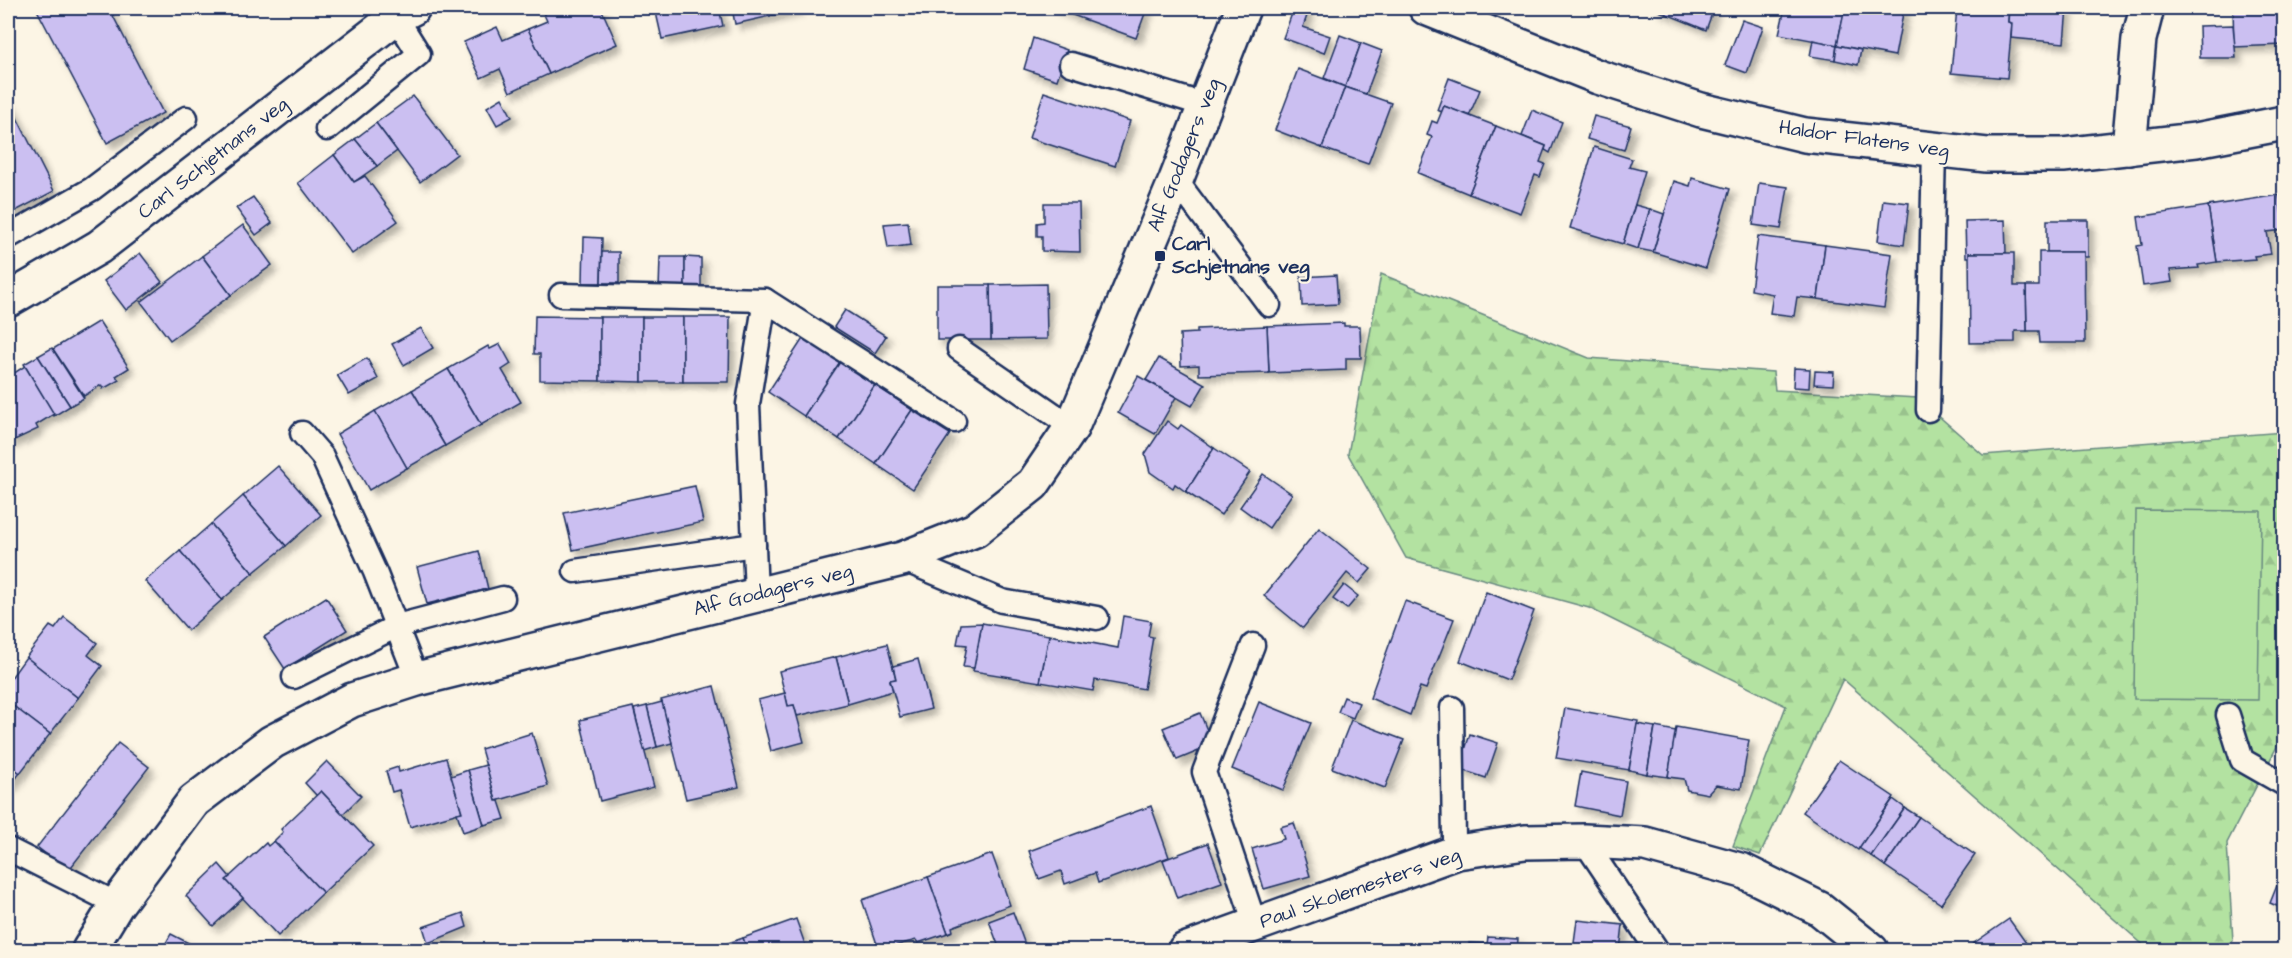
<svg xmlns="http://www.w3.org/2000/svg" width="2292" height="958" viewBox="0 0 2292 958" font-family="'Architects Daughter',sans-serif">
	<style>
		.forest { fill: url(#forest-firs); stroke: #678880; stroke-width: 1.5 }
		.garden { fill: #b3e2a1; stroke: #678880; stroke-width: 1.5 }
		.building { fill: #cbbff1; stroke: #1b2f5e; stroke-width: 1.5; filter: url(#shadow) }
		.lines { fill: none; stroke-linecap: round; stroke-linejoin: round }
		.lane-casing { stroke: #1b2f5e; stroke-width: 27 }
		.street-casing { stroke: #1b2f5e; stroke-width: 38 }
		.lane { stroke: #fcf5e5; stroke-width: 22 }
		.street { stroke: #fcf5e5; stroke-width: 33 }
		.poi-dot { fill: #1b2f5e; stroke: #fcf5e5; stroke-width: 2 }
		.labels { text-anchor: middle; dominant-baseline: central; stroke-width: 4.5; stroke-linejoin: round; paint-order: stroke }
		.street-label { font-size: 20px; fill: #1b2f5e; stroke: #fcf5e5 }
		.poi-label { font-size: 20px; font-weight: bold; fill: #1b2f5e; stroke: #fcf5e5; text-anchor: start }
	</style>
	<defs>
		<pattern id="forest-firs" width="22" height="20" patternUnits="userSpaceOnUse" patternTransform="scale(1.5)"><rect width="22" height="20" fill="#b3e2a1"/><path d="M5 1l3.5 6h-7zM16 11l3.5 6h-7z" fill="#99c28d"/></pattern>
		<filter id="shadow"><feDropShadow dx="5.5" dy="5.5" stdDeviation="3" flood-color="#0004"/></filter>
	</defs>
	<rect width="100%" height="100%" fill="#fcf5e5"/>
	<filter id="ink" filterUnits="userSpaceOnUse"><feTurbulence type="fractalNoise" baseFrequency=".0167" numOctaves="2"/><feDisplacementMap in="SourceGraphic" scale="12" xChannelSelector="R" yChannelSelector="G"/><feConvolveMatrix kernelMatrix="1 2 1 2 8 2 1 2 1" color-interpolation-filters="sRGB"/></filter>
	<g filter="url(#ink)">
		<path class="forest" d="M1381,274L1589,358L1773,372L1775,390L1918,398L1983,455L2284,432V733L2227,843L2233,941L2215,950H2149L1843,679L1760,855L1733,846L1786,706L1589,608L1406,558L1348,454Z"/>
		<path class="garden" d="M2136,510L2261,511L2258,700L2134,699Z"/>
		<g class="building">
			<path d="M36,8H109L163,113L107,143Z"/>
			<path d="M541,8H601L617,44L549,74L528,29L547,21Z"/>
			<path d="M655,8H719L723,26L662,39Z"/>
			<path d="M732,8H796L797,10L735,24Z"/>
			<path d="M1053,8H1147L1136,38Z"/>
			<path d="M1294,8L1309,10L1303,27L1330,36L1324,53L1283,38Z"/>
			<path d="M1655,8H1714L1706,30L1654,9Z"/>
			<path d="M1785,8H1845L1837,45L1779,34Z"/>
			<path d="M1845,8H1904L1895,56L1837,45Z"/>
			<path d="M1957,8H2009L2008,22L2012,23L2007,78L1951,73Z"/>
			<path d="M2009,8H2067L2064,43L2011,38L2012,23L2008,22Z"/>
			<path d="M2233,8H2284V45L2234,47Z"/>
			<path d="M1742,20L1763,27L1747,73L1725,65Z"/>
			<path d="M2233,25L2236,58H2200L2199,26Z"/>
			<path d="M497,27L503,40L528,29L549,74L510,92L500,69L481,78L464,42Z"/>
			<path d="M1340,35L1361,43L1345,87L1324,78Z"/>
			<path d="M1033,38L1067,50L1057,80L1024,69Z"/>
			<path d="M1813,40L1837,45L1835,60L1810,56Z"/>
			<path d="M1361,43L1382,51L1366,94L1345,87Z"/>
			<path d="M1837,45L1861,50L1858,65L1835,60Z"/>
			<path d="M1298,69L1345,87L1322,148L1275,130Z"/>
			<path d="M1449,78L1480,90L1469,116L1444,106L1442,112L1437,110Z"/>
			<path d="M1345,87L1391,103L1368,164L1322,148Z"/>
			<path d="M1044,92L1130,121L1115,166L1029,138Z"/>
			<path d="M413,96L457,154L420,182L376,123Z"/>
			<path d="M502,98L512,117L497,125L487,107Z"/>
			<path d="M8,100L54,191L8,215Z"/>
			<path d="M1444,106L1496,126L1469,194L1418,173L1432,137L1427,135L1432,121L1437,123Z"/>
			<path d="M1532,110L1562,122L1550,153L1545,150L1546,146L1522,136Z"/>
			<path d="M1594,116L1631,126L1624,150L1587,139Z"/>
			<path d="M376,123L397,151L377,166L355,139Z"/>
			<path d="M1496,126L1546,146L1540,162L1545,164L1540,177L1535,175L1520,213L1469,194Z"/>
			<path d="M355,139L377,166L354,182L334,155Z"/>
			<path d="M1594,147L1632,159L1629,167L1645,171L1623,244L1570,228Z"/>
			<path d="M334,155L354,182L365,176L398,221L352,254L298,183Z"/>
			<path d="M1692,178L1730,189L1706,268L1653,252L1674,181L1690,186Z"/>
			<path d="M1759,183L1788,187L1781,229L1753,225Z"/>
			<path d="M2279,195L2284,230L2267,232L2271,254L2254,256L2255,259L2217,262L2208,206Z"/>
			<path d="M253,197L272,223L256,235L236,208Z"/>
			<path d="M1883,200L1909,203L1904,245L1878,241Z"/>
			<path d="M1044,203H1079L1080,252L1042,251V236H1037V223L1044,222Z"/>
			<path d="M1635,205L1650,209L1638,249L1623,244Z"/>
			<path d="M2208,206L2217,262L2198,265L2199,268L2170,270L2172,282L2143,286L2137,246L2142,245L2138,217Z"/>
			<path d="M1650,209L1664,214L1653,252L1638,249Z"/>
			<path d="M2005,220L2006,253H1969V257H1966L1965,221Z"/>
			<path d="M2047,220H2088V257H2084V252H2047Z"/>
			<path d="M908,222L911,245L888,248L884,224Z"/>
			<path d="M243,225L272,265L231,295L202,256Z"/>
			<path d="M1758,236L1825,245L1818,299L1797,297L1794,316L1770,313L1773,294L1751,290Z"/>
			<path d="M584,237L602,238L601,283H583Z"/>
			<path d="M1825,245L1892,254L1884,308L1818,299Z"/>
			<path d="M602,252H619V283H601Z"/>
			<path d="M2039,252H2084L2085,343H2040L2039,331H2027L2026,286H2039Z"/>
			<path d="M140,253L162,282L126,310L104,281Z"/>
			<path d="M1969,253H2014V286H2026L2027,331H2015V342L1970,343Z"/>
			<path d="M202,256L231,295L170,340L141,302Z"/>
			<path d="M660,257H685V290H659Z"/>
			<path d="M685,257L701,258V291L685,290Z"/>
			<path d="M1336,275L1338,304L1302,306L1301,277Z"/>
			<path d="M1046,284L1047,339L991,340L990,285Z"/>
			<path d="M937,285H990L991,340H937Z"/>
			<path d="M845,310L886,336L875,353L834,327Z"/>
			<path d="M535,316L600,317V381L540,380V354H534Z"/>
			<path d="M600,317H642V382L600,381Z"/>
			<rect x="642" y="317" width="41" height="65"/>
			<path d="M683,317H730L729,382H683Z"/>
			<path d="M99,321L129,368L116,376L119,380L103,389L101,385L84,396L53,349Z"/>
			<path d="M1344,323V326H1360L1361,358H1346V370L1269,373L1267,326Z"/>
			<path d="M1267,326L1269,373L1199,375V365L1181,366L1180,334L1197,333V329Z"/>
			<path d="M421,328L433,348L404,365L392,344Z"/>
			<path d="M804,337L840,362L804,416L768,392Z"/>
			<path d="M500,344L511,364L502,370L521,402L481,425L448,369L488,346L490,349Z"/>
			<path d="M52,348L84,398L70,406L38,356Z"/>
			<path d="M38,356L70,406L54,416L24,364Z"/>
			<path d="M367,358L378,379L349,395L337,375Z"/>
			<path d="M1159,358L1205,384L1192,406L1146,380Z"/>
			<path d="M840,362L875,385L839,439L804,416Z"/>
			<path d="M25,366L54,414L36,425L38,429L8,443V377Z"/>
			<path d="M1794,368L1810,369L1809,388L1793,387Z"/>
			<path d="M448,369L481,425L445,446L412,390Z"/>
			<path d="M1815,371L1834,372L1833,385L1814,384Z"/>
			<path d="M1138,376L1176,397L1155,434L1118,413Z"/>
			<path d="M875,385L912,410L876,464L839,439Z"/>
			<path d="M412,390L445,446L407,468L375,411Z"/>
			<path d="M912,410L950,434L913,489L876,464Z"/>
			<path d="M375,411L407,468L369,490L337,434Z"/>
			<path d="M1167,421L1178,429L1181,425L1214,448L1186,492L1175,484L1173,488L1150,472L1145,454Z"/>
			<path d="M1214,448L1250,472L1221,515L1186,492Z"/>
			<path d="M278,466L321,515L286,546L243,496Z"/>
			<path d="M1263,474L1292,494L1269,528L1240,507Z"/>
			<path d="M695,486L703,522L573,550L564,513Z"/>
			<path d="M243,496L286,546L253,573L211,524Z"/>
			<path d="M211,524L253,573L222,600L180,551Z"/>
			<path d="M1319,528L1371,569L1359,583L1347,573L1303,628L1264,596Z"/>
			<path d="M180,551L222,600L188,630L145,581Z"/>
			<path d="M479,551L488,589L427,604L417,567Z"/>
			<path d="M1344,585L1358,596L1347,609L1333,599Z"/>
			<path d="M1486,592L1534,611L1508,680L1460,661Z"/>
			<path d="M326,597L347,630L285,669L264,637Z"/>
			<path d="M1405,601L1454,619L1426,689L1420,687L1410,715L1370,698Z"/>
			<path d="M1123,616L1151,621L1148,636L1153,637L1144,689L1095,680L1093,691L1040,682L1049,635L1118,648Z"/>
			<path d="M64,617L97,643L88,655L102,666L78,698L26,657L50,626L55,629Z"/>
			<path d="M982,623L1049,635L1040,682L973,671Z"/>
			<path d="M982,623L974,668L963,667L967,645L957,644L961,624Z"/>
			<path d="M887,644L896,679L890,680L893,691L848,704L836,657Z"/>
			<path d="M26,657L78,698L50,734L8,702V682Z"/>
			<path d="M836,657L848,704L797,716L794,705L788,706L779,671Z"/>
			<path d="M918,659L931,709L900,717L890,680L896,679L893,666Z"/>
			<path d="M714,686L739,787L686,799L661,700Z"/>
			<path d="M785,693L788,706L794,705L804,742L771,751L758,700Z"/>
			<path d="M1344,697L1359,703L1353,718L1338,712Z"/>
			<path d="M8,702L50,734L20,773L8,764Z"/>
			<path d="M662,702L672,743L657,747L647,706Z"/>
			<path d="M1259,702L1311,723L1283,790L1232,769Z"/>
			<path d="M647,706L657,747L644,751L634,709Z"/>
			<path d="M633,707L654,787L600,801L580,720Z"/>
			<path d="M1565,708L1638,721L1629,770L1556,758Z"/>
			<path d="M1200,713L1213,745L1177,760L1163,728Z"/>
			<path d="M1351,720L1404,740L1385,788L1332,768Z"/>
			<path d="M1637,724L1655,727L1647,774L1629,770Z"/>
			<path d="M1655,727L1676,731L1668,777L1647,774Z"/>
			<path d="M1676,727L1749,740L1741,789L1716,785L1708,794L1687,790L1684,779L1668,777Z"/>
			<path d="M532,733L548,786L496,801L481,749Z"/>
			<path d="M1470,734L1498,743L1486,778L1459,769Z"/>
			<path d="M118,743L149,767L68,871L37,847Z"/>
			<path d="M446,758L462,812L410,827L399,790L392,792L386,771L398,767L399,772Z"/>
			<path d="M1839,760L1894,797L1858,850L1803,812Z"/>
			<path d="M327,761L361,796L343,814L321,791L317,796L305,783Z"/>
			<path d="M8,764L20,773L8,789Z"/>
			<path d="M486,765L496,801H499L505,819L484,825L468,770Z"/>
			<path d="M468,770L484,825L463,832L457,813L462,812L451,776Z"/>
			<path d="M1581,772L1626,781L1620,815L1575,806Z"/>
			<path d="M321,791L373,846L323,893L274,841L283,832L281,829Z"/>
			<path d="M1893,799L1905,808L1871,856L1859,848Z"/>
			<path d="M1151,806L1169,857L1098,883L1095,873L1065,884L1061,871L1039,879L1029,851Z"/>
			<path d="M1905,808L1919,817L1885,866L1871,856Z"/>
			<path d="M1919,817L1975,855L1941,904L1885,866Z"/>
			<path d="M1294,823L1310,876L1264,889L1252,849L1284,839L1280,827Z"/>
			<path d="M274,841L323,893L278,936L226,880L266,843L268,846Z"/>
			<path d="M1208,843L1222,882L1177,898L1163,860Z"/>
			<path d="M992,854L1010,905L952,927L953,931L948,933L928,877Z"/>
			<path d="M219,864L230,877L226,880L243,898L213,926L186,896Z"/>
			<path d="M2284,868V909L2270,903Z"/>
			<path d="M928,877L948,933L918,943L916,940L879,950L862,900Z"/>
			<path d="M1013,912L1027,950H1000L989,921Z"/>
			<path d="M463,913L467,927L428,943L423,927Z"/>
			<path d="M796,919L807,950H747L743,938Z"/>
			<path d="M2009,919L2031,950H1964Z"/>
			<path d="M1577,920L1623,925L1620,950H1573Z"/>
			<path d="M171,934L202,950H162Z"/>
			<path d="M1488,937L1518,939L1517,950H1469V943L1487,944Z"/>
			<path d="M743,938L747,950H708Z"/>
			<path d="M860,943L862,950H842V948Z"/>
		</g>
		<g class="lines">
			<g class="lane-casing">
				<g id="lane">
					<path d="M1071,64L1205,105"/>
					<path d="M327,129L419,54L396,17"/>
					<path d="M1176,180L1269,305"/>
					<path d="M8,237L92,189L186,118"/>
					<path d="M561,295L765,300"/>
					<path d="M959,349L1072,427"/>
					<path d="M1928,410L1934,150"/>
					<path d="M302,433L322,456L375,572L417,679"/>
					<path d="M902,559L1002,601L1097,618"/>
					<path d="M575,571L754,545"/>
					<path d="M756,594L748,404L765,300L954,421"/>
					<path d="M1253,645L1204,772L1255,924"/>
					<path d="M294,677L397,626L503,598"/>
					<path d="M1452,708L1454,839L1457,852"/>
					<path d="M2228,715L2242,760L2284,784"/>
					<path d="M1584,841L1657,950"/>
					<path d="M8,849L117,904"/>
				</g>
			</g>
			<g class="street-casing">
				<g id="street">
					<path d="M1426,8L1598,77L1701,110L1805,135L1987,155H2063L2196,140L2284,123"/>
					<path d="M2129,148L2139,39L2147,8"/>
					<path d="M8,300L99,247L396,17L413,8"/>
					<path d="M89,950L117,904L194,801L272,742L352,700L417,679L902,559L975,530L1033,484L1072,427L1176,180L1243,8"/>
					<path d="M1185,950L1457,852L1525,842L1584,841L1645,844L1743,871L1820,909L1871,950"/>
				</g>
			</g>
			<use href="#lane" class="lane"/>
			<use href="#street" class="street"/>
		</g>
	</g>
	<rect class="poi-dot" x="1154" y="250" width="12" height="12" rx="3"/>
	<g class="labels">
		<g class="street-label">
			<text transform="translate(1864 139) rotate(8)">Haldor Flatens veg</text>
			<text transform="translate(1184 155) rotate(-68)">Alf Godagers veg</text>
			<text transform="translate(213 158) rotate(-38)">Carl Schjetnans veg</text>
			<text transform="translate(773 590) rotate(-14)">Alf Godagers veg</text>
			<text transform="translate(1360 888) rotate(-19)">Paul Skolemesters veg</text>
		</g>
		<g class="poi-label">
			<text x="1172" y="244">Carl<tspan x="1172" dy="23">Schjetnans veg</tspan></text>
		</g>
	</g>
	<rect width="2292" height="958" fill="none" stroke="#fcf5e5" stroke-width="30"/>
	<rect x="15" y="15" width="2262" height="928" fill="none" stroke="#1b2f5e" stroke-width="2" filter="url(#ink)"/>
</svg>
